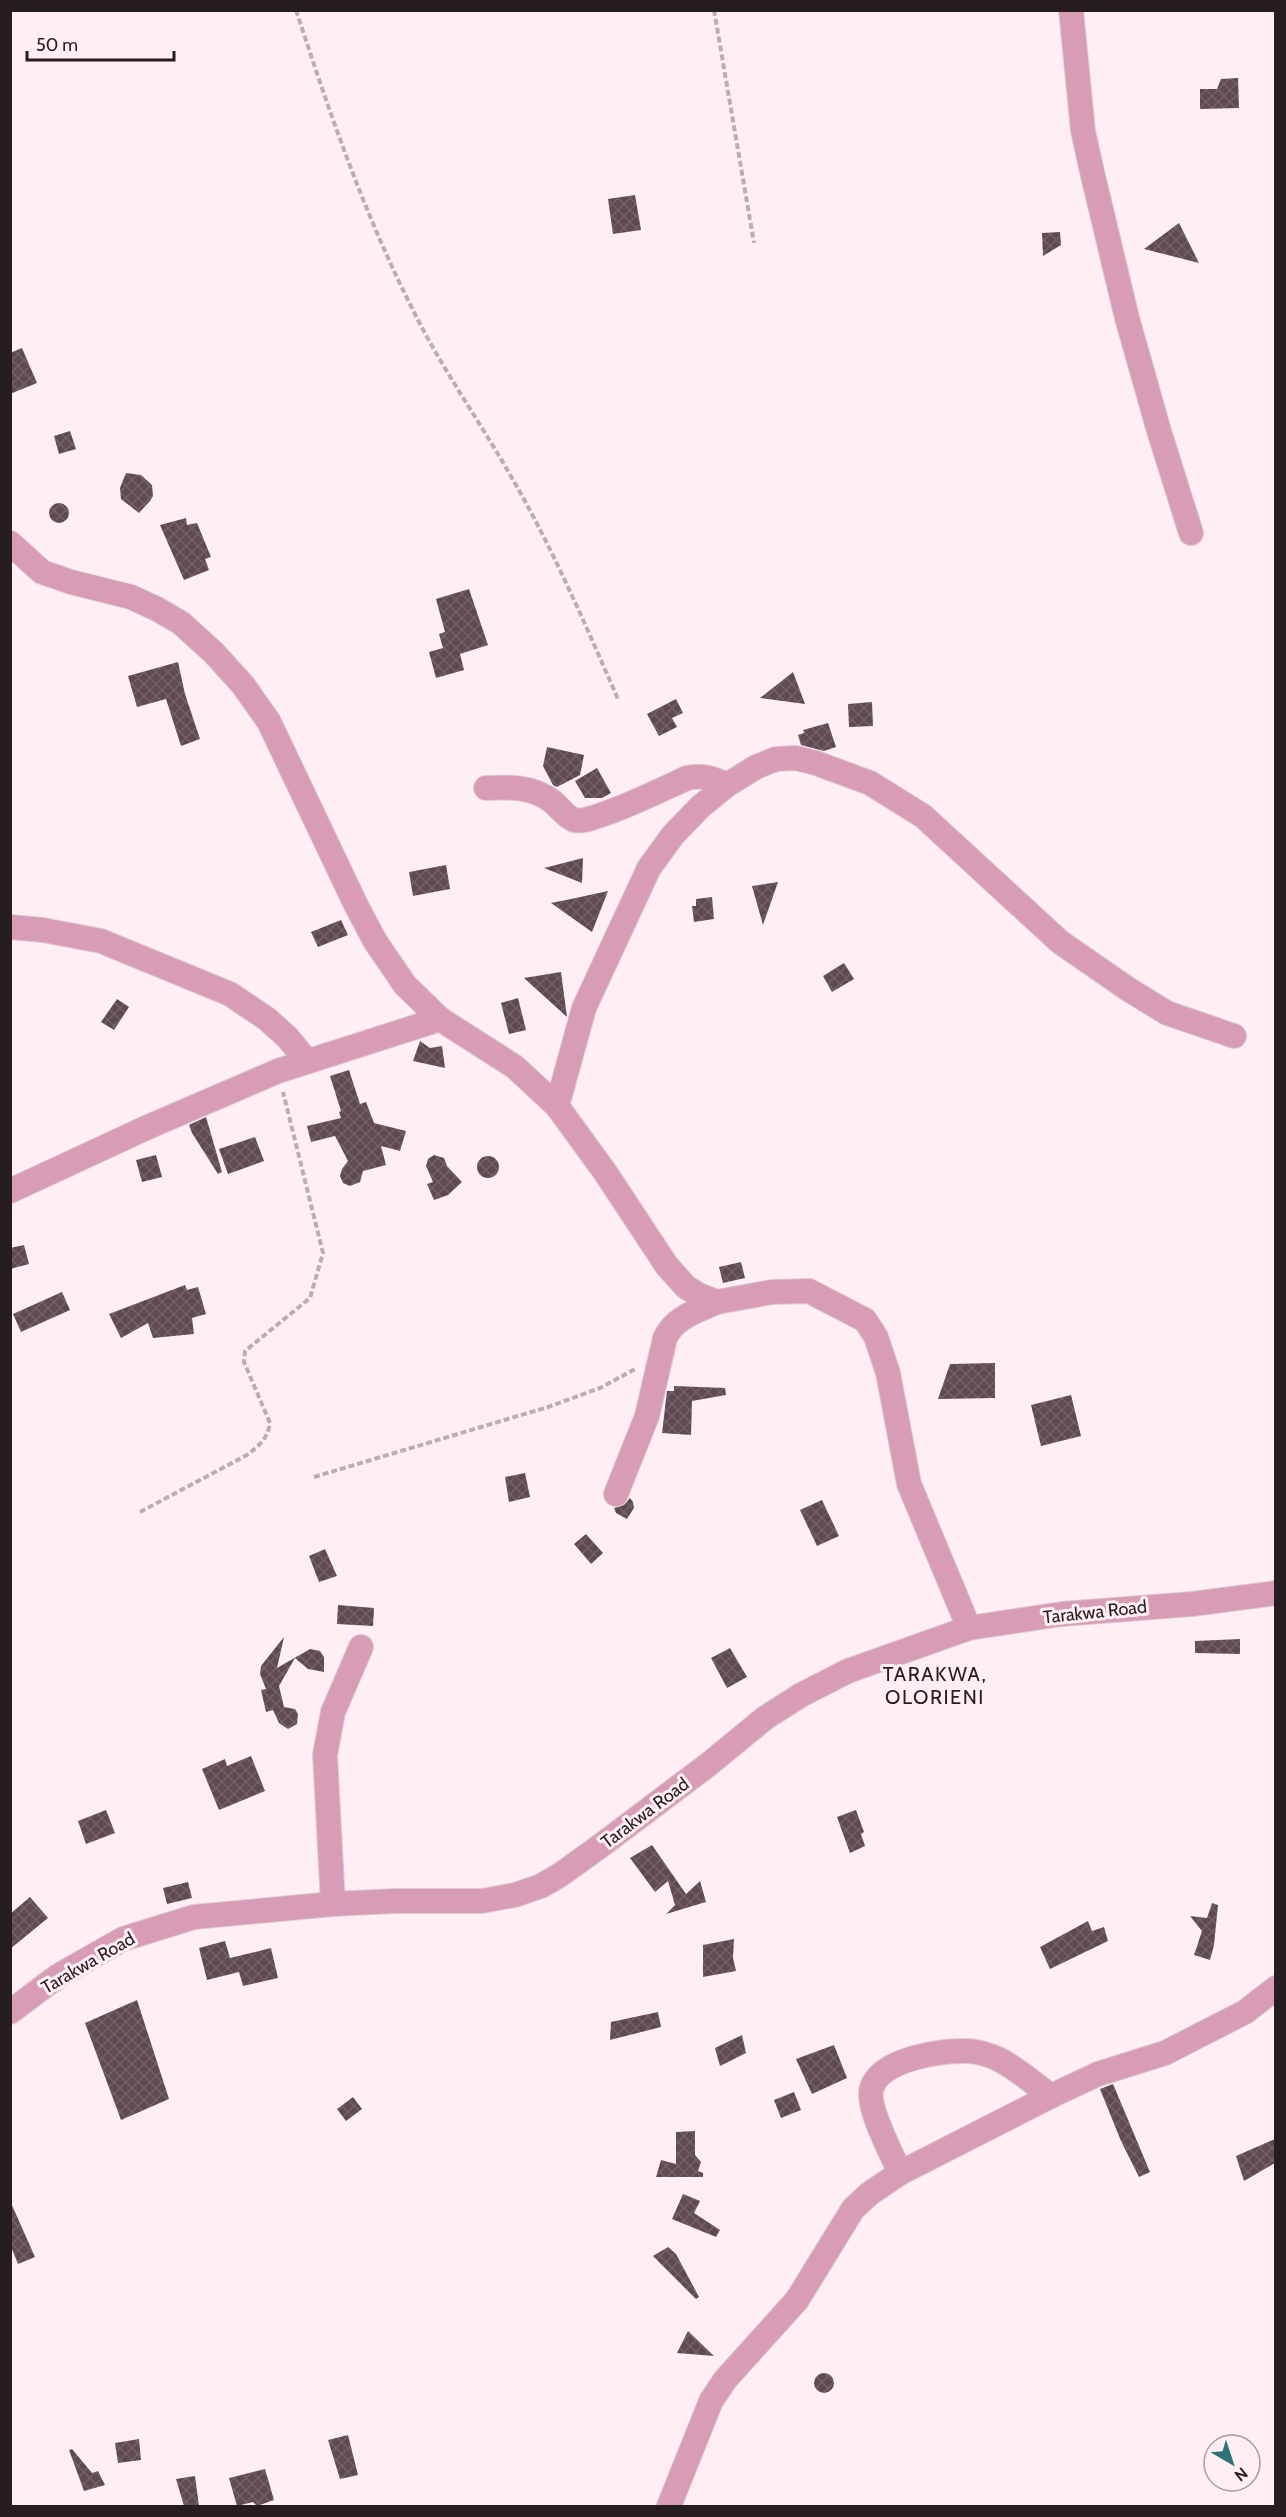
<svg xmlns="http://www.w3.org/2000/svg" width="1286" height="2517" viewBox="0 0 1286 2517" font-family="Cabin,sans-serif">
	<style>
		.building { fill: url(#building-cross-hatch) }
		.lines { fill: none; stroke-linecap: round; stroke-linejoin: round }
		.minor-casing { stroke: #dccdd3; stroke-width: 26 }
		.path { stroke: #bbadb2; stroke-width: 4; stroke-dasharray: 6 3; stroke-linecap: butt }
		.minor { stroke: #d89cb7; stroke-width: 24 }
		.labels { text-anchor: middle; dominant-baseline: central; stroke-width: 6; stroke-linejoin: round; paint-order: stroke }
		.street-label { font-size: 18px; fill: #261d21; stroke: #ffeff5 }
		.neighbourhood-label { font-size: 20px; letter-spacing: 1.5px; fill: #261d21; stroke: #ffeff5 }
	</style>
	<defs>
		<pattern id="building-cross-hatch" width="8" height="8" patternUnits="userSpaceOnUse" patternTransform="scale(1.5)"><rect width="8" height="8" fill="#5f4a53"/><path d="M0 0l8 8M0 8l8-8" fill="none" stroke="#726168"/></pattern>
	</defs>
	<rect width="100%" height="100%" fill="#ffeff5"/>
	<g class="building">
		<path d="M1238,78L1239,108L1200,109V89H1217L1221,79Z"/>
		<path d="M635,195L641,230L613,234L608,199Z"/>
		<path d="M1179,223L1199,263L1144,249Z"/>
		<path d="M1060,232L1061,245L1043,256L1042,233Z"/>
		<path d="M22,348L37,383L10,394V353Z"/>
		<path d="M70,431L76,449L59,454L54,436Z"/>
		<path d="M126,473L141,475L152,485L153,496L150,501L139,513L121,499L120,488Z"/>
		<circle cx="59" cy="513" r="10"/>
		<path d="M186,518L187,525L197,523L211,557L205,559L209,570L184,580L160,525Z"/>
		<path d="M469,589L488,645L460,654L464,670L436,678L429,652L443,648L439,634L445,632L436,599Z"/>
		<path d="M178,662L185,694L200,739L181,746L166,699L137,707L128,676Z"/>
		<path d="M793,672L805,704L760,698Z"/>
		<path d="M676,699L683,713L672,718L677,727L659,736L647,714Z"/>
		<path d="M872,702L873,726L849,727L848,704Z"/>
		<path d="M828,723L836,747L824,751L801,745L798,735L804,733L803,730Z"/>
		<path d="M547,747L584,755L580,775L557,787L553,785L543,766Z"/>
		<path d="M597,768L611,793L602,798H585L575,781Z"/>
		<path d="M583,858L582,883L544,868Z"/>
		<path d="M446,865L450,889L413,896L409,872Z"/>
		<path d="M778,882L763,925L752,886Z"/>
		<path d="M608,891L592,932L551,903L571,899Z"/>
		<path d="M712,897L714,919L694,922L692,906H696V899Z"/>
		<path d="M341,920L348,935L318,947L311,932Z"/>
		<path d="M844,963L854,979L832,992L823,976Z"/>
		<path d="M561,972L567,1017L524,978Z"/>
		<path d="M518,998L526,1030L509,1034L501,1003Z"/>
		<path d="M117,999L129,1007L114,1030L101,1022Z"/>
		<path d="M420,1041L430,1048L442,1046L445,1068L413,1061Z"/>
		<path d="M349,1070L360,1104L366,1102L374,1123L406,1131L400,1151L381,1146L386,1165L363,1171L360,1182L350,1186L343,1183L340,1176L342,1169L348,1161L335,1136L311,1142L307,1126L341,1118L339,1112L341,1111L330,1076Z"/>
		<path d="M206,1117L222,1172L218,1174L192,1133L189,1125Z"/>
		<path d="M255,1137L264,1161L228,1174L219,1149Z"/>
		<path d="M156,1155L162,1177L142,1182L136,1160Z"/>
		<path d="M434,1155L444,1158L447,1166L462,1182L448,1195L434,1200L427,1184L433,1182L426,1166L428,1159Z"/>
		<circle cx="488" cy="1167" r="11"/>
		<path d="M24,1245L29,1264L10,1269V1248Z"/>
		<path d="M741,1262L745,1278L723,1283L719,1267Z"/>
		<path d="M185,1285L187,1290L198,1287L206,1314L192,1318L194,1334L153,1338L148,1323L121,1338L109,1314Z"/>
		<path d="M62,1292L70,1310L21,1332L13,1314Z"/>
		<path d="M995,1363V1398L938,1399L950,1364Z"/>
		<path d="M674,1386L725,1388L726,1395L692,1401L691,1435L662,1433L667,1391H674Z"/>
		<path d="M1071,1395L1081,1436L1041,1446L1031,1405Z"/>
		<path d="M525,1473L530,1497L509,1502L505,1477Z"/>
		<path d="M630,1498L633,1502L634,1508L627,1519L616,1513L614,1508L624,1505Z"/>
		<path d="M822,1500L839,1536L817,1546L800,1510Z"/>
		<path d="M586,1534L603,1553L591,1564L574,1544Z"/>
		<path d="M325,1549L337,1576L319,1582L309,1556Z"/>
		<path d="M338,1605L374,1608L373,1626L337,1624Z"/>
		<path d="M284,1637L277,1668L310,1649L320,1651L324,1657V1672L308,1669L295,1658L279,1686L284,1707L295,1709L298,1714L297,1724L288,1729L279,1723L273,1710L266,1712L261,1690L266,1689L260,1674L261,1666Z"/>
		<path d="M1240,1639V1654L1195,1653V1641Z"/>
		<path d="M730,1648L747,1677L727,1688L711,1658Z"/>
		<path d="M251,1756L265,1791L219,1810L202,1769L225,1759L227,1766Z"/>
		<path d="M106,1810L115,1833L86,1844L78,1821Z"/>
		<path d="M856,1810L864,1832L861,1834L865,1846L850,1853L837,1817Z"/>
		<path d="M652,1845L686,1894L700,1881L706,1902L666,1914L675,1905L668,1881L655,1892L630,1858Z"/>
		<path d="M188,1882L192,1898L167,1904L163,1888Z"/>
		<path d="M30,1897L48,1918L10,1949V1914Z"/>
		<path d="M1212,1903L1218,1905L1214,1945L1210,1960L1194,1955L1202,1931L1190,1916L1207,1918Z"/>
		<path d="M1088,1921L1092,1931L1104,1927L1108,1941L1050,1969L1040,1947Z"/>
		<path d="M734,1939L733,1958L736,1971L703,1977V1945Z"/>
		<path d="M225,1941L230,1958L271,1948L278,1978L243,1986L239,1972L207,1980L199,1948Z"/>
		<path d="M137,2000L169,2099L121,2120L85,2023Z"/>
		<path d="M658,2012L661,2027L610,2040L611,2022Z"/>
		<path d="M742,2035L746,2053L720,2066L715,2048Z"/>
		<path d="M834,2045L847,2078L812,2094L796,2059Z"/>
		<path d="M1113,2084L1150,2172L1139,2177L1121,2141L1100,2089Z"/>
		<path d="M794,2092L801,2110L781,2118L774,2100Z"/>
		<path d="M353,2097L362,2109L346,2121L337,2109Z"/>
		<path d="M695,2131V2155L701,2162L698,2171L703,2173V2177H656L661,2160L676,2164V2132Z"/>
		<path d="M1275,2139V2163L1244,2181L1236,2156Z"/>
		<path d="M683,2194L700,2201L694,2213L720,2230L716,2237L672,2219Z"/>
		<path d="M11,2203L35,2257L18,2264L10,2244Z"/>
		<path d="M668,2247L676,2254L699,2297L696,2299L653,2256Z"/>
		<path d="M688,2331L714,2356L677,2353Z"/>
		<circle cx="824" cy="2383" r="10"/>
		<path d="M348,2435L358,2475L340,2479L328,2440Z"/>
		<path d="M139,2439L141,2460L118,2463L115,2443Z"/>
		<path d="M72,2449L92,2473L98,2471L105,2485L84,2491L69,2450Z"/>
		<path d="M265,2469L274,2500L257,2506L253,2502L237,2506L229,2478Z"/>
		<path d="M195,2476L199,2506H184L176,2479Z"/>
	</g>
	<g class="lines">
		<g class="minor-casing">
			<g id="minor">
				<path d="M1071,10L1083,131L1093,176L1127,318L1159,431L1191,533"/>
				<path d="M10,543L42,572L71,582L131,597L157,609L181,623L214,653L243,685L269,722L356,905L375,941L405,985L440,1019L515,1067L557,1106L605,1172L667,1266L686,1287L699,1295L717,1302L772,1292L809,1291L865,1320L876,1337L888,1373L909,1484L969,1628"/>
				<path d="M486,788C510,787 533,786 553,802C559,807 566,817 574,820C588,826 669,786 687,778C703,775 713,778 727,785"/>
				<path d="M10,927L43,930L101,941L230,994L267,1019L287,1037L307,1061"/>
				<path d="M557,1106L584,1008L649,868L673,835L700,807L727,785L756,767L776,759L796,758L816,763L870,783L923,816L1060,942L1128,989L1167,1013L1234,1036"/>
				<path d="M10,1191L148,1127L278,1071L440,1019"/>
				<path d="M616,1494L647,1416L665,1338C675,1317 697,1311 717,1302"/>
				<path d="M333,1904L325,1755L333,1712L361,1647"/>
				<path d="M10,2012L58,1976L123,1939L194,1917L333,1904L395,1901H482L515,1895L541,1886L560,1875L599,1847L709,1764L765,1718L801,1695L848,1671L969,1628L1062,1614L1192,1604L1276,1593"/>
				<path d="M900,2173C892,2154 865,2105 872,2087C882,2059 941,2050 967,2051C976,2051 990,2055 998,2059C1017,2068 1034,2084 1051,2096"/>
				<path d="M669,2506L711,2401L725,2380L797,2300L853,2209L869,2194L900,2173L1051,2096L1098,2074L1165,2053L1245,2012L1276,1988"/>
			</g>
		</g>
		<g class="path">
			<path d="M296,10C329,111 363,211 411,306C440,366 479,420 512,478C553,549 585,624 618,699"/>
			<path d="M714,10L754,243"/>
			<path d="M314,1477L548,1407L600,1388L637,1368"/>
			<path d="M140,1512L247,1455C259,1446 268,1438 270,1423L244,1362L245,1351L310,1298L323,1253L283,1092"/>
		</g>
		<use href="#minor" class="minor"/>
	</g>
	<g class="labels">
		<g class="street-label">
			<text transform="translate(1095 1612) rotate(-6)">Tarakwa Road</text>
			<text transform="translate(645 1813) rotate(-37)">Tarakwa Road</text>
			<text transform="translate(88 1963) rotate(-30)">Tarakwa Road</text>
		</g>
		<g class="neighbourhood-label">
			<text x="935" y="1674">TARAKWA,<tspan x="935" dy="23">OLORIENI</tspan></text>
		</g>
	</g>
	<rect width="1286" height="2517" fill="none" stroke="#261d21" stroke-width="24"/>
	<g transform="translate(1232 2463) rotate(141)"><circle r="28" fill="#ffeff5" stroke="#a89ba0" stroke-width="1.5"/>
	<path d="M0-4.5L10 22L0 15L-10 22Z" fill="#2b7579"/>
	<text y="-9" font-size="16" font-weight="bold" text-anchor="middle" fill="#261d21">N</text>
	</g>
	<path d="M27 51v9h147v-9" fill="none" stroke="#261d21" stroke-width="3"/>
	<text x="36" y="51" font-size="18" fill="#261d21" stroke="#ffeff5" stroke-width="4.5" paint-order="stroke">50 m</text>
</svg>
